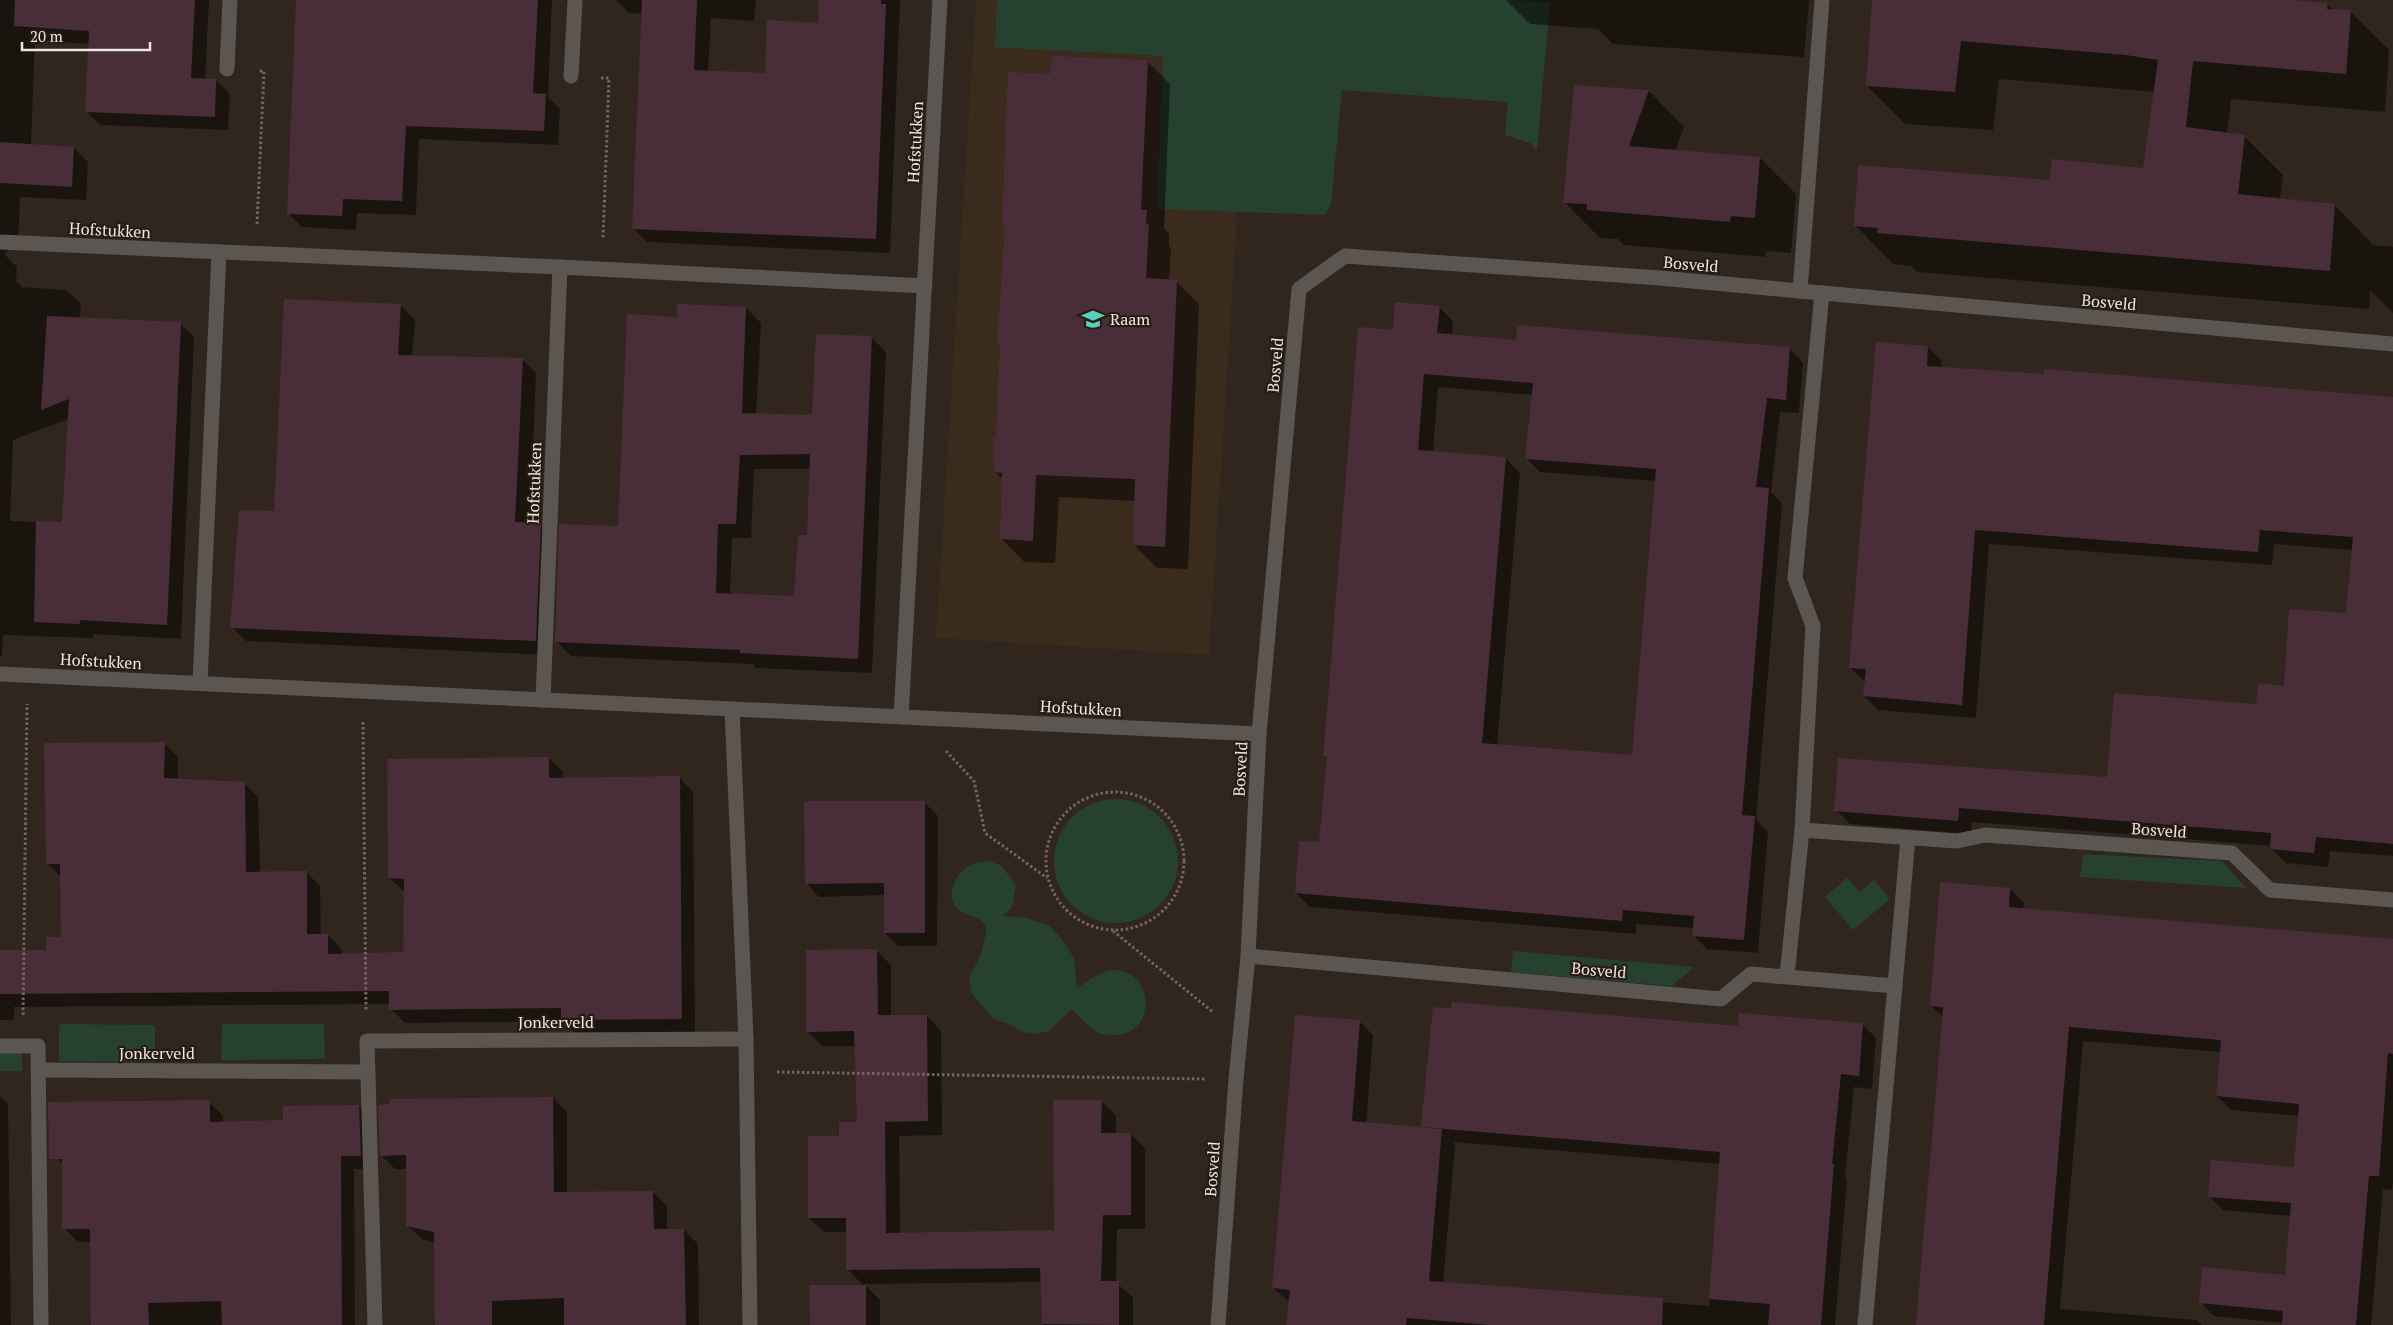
<svg xmlns="http://www.w3.org/2000/svg" width="2393" height="1325" viewBox="0 0 2393 1325" font-family="'PT Serif',serif">
	<style>
		.built { fill: #3b2b1d }
		.green { fill: #274131 }
		.shadow { fill: #0007; fill-rule: evenodd }
		.building { fill: #492e3a; fill-rule: evenodd }
		.lines { fill: none; stroke-linecap: round; stroke-linejoin: round }
		.path { stroke: #71675f; stroke-width: 3; stroke-dasharray: 2.5 2.5; stroke-linecap: butt }
		.pedestrian { stroke: #5b5651; stroke-width: 15 }
		.minor { stroke: #5b5651; stroke-width: 15 }
		.labels { text-anchor: middle; dominant-baseline: central; stroke-width: 4.5; stroke-linejoin: round; paint-order: stroke }
		.street-label { font-size: 16px; fill: #eee7e1; stroke: #271c13 }
		.poi-label { font-size: 16px; fill: #eee7e1; stroke: #271c13; text-anchor: start }
	</style>
	<rect width="100%" height="100%" fill="#31261d"/>
	<path class="built" d="M976,0H1251L1209,655L936,638Z"/>
	<g class="green">
		<path d="M997,0H1517L1550,3L1537,150L1530,143L1505,135L1508,102L1342,90L1331,204L1325,215L1157,209L1163,56L995,47Z"/>
		<circle cx="1116" cy="861" r="62"/>
		<path d="M2083,854L2222,861L2246,888L2080,877Z"/>
		<path d="M988,861L1002,866L1016,886L1012,907L1003,916L1026,918L1048,925L1061,938L1074,958L1077,988C1088,981 1101,970 1115,970C1155,971 1158,1036 1112,1035C1109,1034 1104,1035 1101,1034C1090,1029 1080,1017 1072,1009L1049,1031L1035,1034L1022,1032L1010,1024L994,1019L972,994L969,978L981,955L987,927C978,913 968,918 958,909C948,900 952,885 958,876C966,865 975,862 988,861Z"/>
		<path d="M1847,878L1860,892L1874,880L1890,899L1853,930L1825,897Z"/>
		<path d="M1513,951L1694,967L1672,986L1511,972Z"/>
		<path d="M59,1024L155,1025V1062L59,1061Z"/>
		<path d="M222,1024H324L325,1059L221,1060Z"/>
		<rect x="0" y="1051" width="22" height="20"/>
	</g>
	<g class="shadow">
		<path d="M0,0H209L205,80H216L230,94L228,130L100,125L86,111L89,44L35,40L31,145L74,148L88,162L86,200L20,197L18,247L9,248L5,255L17,267L16,281L22,287L66,290L81,304L80,319L180,323L194,337L181,639L93,634V638L3,635L2,656H0ZM69,419L63,523L10,521L13,440Z"/>
		<path d="M297,0H552L548,97L560,109L558,145L419,139L416,215L357,213L356,230L302,227L288,213Z"/>
		<path d="M616,0H756L754,21L711,18L708,72L766,74L819,24L820,0H900L890,253L647,242L633,228L642,14L629,13Z"/>
		<path d="M1506,0H1809L1804,57L1613,44L1598,29L1530,24Z"/>
		<path d="M1874,0H2279L2327,4L2334,10L2351,12L2389,50L2385,112L2231,99L2227,134L2244,136L2283,175L2280,199L2335,205L2373,245L2393,247V313L2370,290L2369,309L1917,272L1911,266L1893,264L1855,225L2050,181L2145,169L2155,92L1999,79L1993,130L1905,124L1867,86Z"/>
		<path d="M1147,61L1170,84L1164,229L1169,234V246L1171,248L1169,281H1176L1199,304L1188,569L1157,568L1134,545L1135,501L1059,497L1055,563L1024,562L1002,539L1003,479L995,472L1001,346L998,343L1006,227L1004,225L1051,75Z"/>
		<path d="M1575,86L1649,91L1684,127L1675,151L1760,158L1796,194L1791,253L1766,251L1765,257L1624,245L1618,239L1600,238L1564,202Z"/>
		<path d="M401,306L415,320L412,357L522,359L536,373L530,524H540L554,538L550,655L246,641L232,627L275,512Z"/>
		<path d="M1439,307L1453,321L1452,336L1517,341L1789,348L1803,363L1799,413L1780,412L1771,492L1782,504L1756,819L1768,832L1758,953L1707,949L1693,935L1694,928L1636,924V934L1310,907L1296,893L1320,844L1328,758L1325,755L1394,331ZM1438,387L1533,395L1526,458L1540,472L1656,481L1633,756L1497,746L1520,473L1506,458L1433,452Z"/>
		<path d="M746,308L761,323L756,415L813,416L871,337L886,352L872,673L756,668L753,664L571,656L556,641L619,527L678,318ZM754,469H811L808,537L796,598L730,595L732,538H751Z"/>
		<path d="M1928,347L1942,361L1941,368L2393,398V856L2330,851L2328,867L2286,863L2272,849V846L1972,822L1971,834L1850,824L1836,810L2108,779L2257,706L2286,687L2347,614L2353,550L2274,544L2272,565L1989,544L1976,718L1878,710L1864,696L1866,682L1850,668Z"/>
		<path d="M164,743L178,757V780L244,783L258,797L260,873L306,872L320,886L321,936L328,935L342,950V955L404,954L405,892L389,878L549,758L563,772V779L679,777L693,792L695,1033L576,1034L564,1021L405,1023L391,1009V1004L14,1007V1020H0V951H47L62,938L61,877L47,863Z"/>
		<path d="M925,803L938,816L937,946H898L885,933V895L819,897L806,883Z"/>
		<path d="M2010,889L2024,903L2023,909L2393,940V1182L2392,1190L2383,1189L2371,1325H2283V1323L2214,1316L2200,1302L2286,1277L2291,1216L2223,1210L2209,1196L2295,1168L2299,1116L2231,1110L2217,1096L2221,1052L2083,1041L2060,1309L2197,1320L2202,1325H1918L1943,1017L1931,1006Z"/>
		<path d="M876,950L891,965V1016H927L941,1031L942,1135L899,1136L900,1234L1056,1231L1101,1101L1116,1115V1134H1131L1145,1149V1229H1117L1116,1283L1133,1297V1325H1043L1042,1282L864,1284L880,1300V1325H811L864,1286L848,1270L847,1232H824L809,1218L840,1137L858,1123L856,1046H822L807,1031Z"/>
		<path d="M1359,1021L1373,1035L1366,1124L1425,1129L1422,1127L1739,1027L1862,1024L1876,1038L1872,1089L1854,1087L1845,1177L1847,1179L1835,1325H1288L1290,1302L1273,1288ZM1453,1142L1720,1164L1709,1306L1443,1284L1455,1144Z"/>
		<path d="M0,1096L8,1104L11,1325H0Z"/>
		<path d="M553,1098L567,1112V1193L653,1192L667,1206V1230H684L698,1244L699,1325H436L435,1242L422,1239L407,1225V1169H395L381,1155Z"/>
		<path d="M209,1102L223,1116V1123L284,1122L359,1106L373,1120L374,1169H354L355,1325H93L92,1242H78L64,1228L63,1164L58,1159Z"/>
	</g>
	<g class="building">
		<path d="M15,0H195L191,78L216,79L215,117L85,112L89,31L14,26Z"/>
		<path d="M296,0H538L533,93L546,94L544,131L406,126L402,201L343,199L342,216L287,214Z"/>
		<path d="M642,0H697L694,70L765,73L767,20L818,23L819,0H881V4H886L876,239L632,229Z"/>
		<path d="M1872,0H2294L2328,3L2327,9L2351,10L2346,74L2193,61L2186,127L2245,135L2238,194L2335,204L2330,271L1877,233L1878,228L1854,226L1858,165L2049,180L2052,159L2143,168L2158,60L2126,55L1961,41L1955,92L1866,86Z"/>
		<path d="M1053,56L1148,60L1141,210H1147L1146,225L1149,224L1146,278L1177,280L1165,547L1133,545L1135,479L1060,476L1036,475L1033,541L1000,539L1002,473L994,472L993,437H996L1000,344H997L1005,226L1002,225L1008,72L1050,74Z"/>
		<path d="M1574,85L1649,90L1629,146L1760,157L1755,218L1731,216L1730,222L1587,210V204L1563,203Z"/>
		<path d="M0,142L74,147L72,187L0,183Z"/>
		<path d="M284,299L401,304L398,355L523,358L515,522L541,523L536,641L230,628L239,510L274,511Z"/>
		<path d="M1395,302L1440,306L1437,333L1516,340L1517,325L1790,347L1786,400L1767,398L1756,487L1769,488L1742,815L1755,816L1744,940L1692,936L1694,916L1623,910L1622,921L1295,893L1299,841L1319,842L1327,756H1323L1329,685L1358,327L1393,330ZM1424,374L1533,383L1525,459L1656,469L1632,755L1482,743L1506,457L1418,450Z"/>
		<path d="M677,304L746,307L742,413L812,415L816,334L872,336L858,659L740,653V650L555,642L559,524L618,526L627,314L677,317ZM810,454L807,535H798L794,596L716,593L718,524H736L740,455Z"/>
		<path d="M47,316L181,322L167,625L80,620V624L34,622L36,521L62,522L69,399L41,410Z"/>
		<path d="M1876,342L1928,346L1927,366L2044,374V369L2393,397V844L2316,837L2314,853L2270,849L2271,833L1959,808L1958,821L1834,811L1838,758L2107,777L2114,693L2256,704L2258,683L2284,686L2289,609L2346,613L2353,537L2260,530L2258,552L1975,530L1962,705L1863,696L1866,669L1849,668Z"/>
		<path d="M165,742L164,778L245,782L246,872L307,871V934H328V954L403,952L404,879L388,878L387,759L549,757V778L680,776L682,1019L561,1020V1008L389,1010V991L0,994V950H46V937H61L60,864H46L44,743Z"/>
		<path d="M804,801H925V933H884V883L805,884Z"/>
		<path d="M1940,882L2010,888L2009,907L2393,939V1054L2388,1053L2379,1176H2369L2356,1325H2282L2283,1311L2199,1303L2202,1267L2285,1275L2291,1203L2208,1197L2211,1160L2294,1167L2299,1104L2216,1096L2221,1040L2069,1027L2044,1325H1916L1943,1007L1930,1006Z"/>
		<path d="M877,949L878,1015H927L928,1121L885,1122L886,1233L1054,1230L1053,1100H1102L1101,1133H1131V1215H1103L1101,1281H1119V1325L1042,1324L1040,1268L846,1270V1218H808V1136H839V1122H857L854,1031L806,1032V950Z"/>
		<path d="M1452,1002L1738,1026L1739,1013L1863,1023L1859,1076L1841,1074L1832,1164H1834L1821,1325H1768L1770,1304L1709,1299L1720,1152L1421,1127L1433,1007L1451,1009Z"/>
		<path d="M1295,1015L1360,1020L1352,1121L1442,1129L1429,1281L1663,1298L1662,1325H1490L1407,1318L1406,1325H1286L1290,1290L1272,1288Z"/>
		<path d="M553,1097L554,1192L653,1191L654,1229H684L686,1325H564V1298L492,1301V1325H435L434,1232L406,1226V1155L380,1156L378,1105L390,1104V1099Z"/>
		<path d="M210,1100V1122L283,1120V1106L359,1105L361,1156H341L342,1325H222L221,1301L148,1303L149,1325H91L90,1229H62V1159H49L48,1102Z"/>
		<path d="M809,1285H866V1325H810Z"/>
	</g>
	<g class="lines">
		<g class="path">
			<path d="M601,78H609L603,239"/>
			<path d="M257,224L264,71H258"/>
			<path d="M363,722L366,1010"/>
			<path d="M946,751L974,781L985,833L1047,878"/>
			<circle cx="1115" cy="861" r="69"/>
			<path d="M1113,931L1213,1012"/>
			<path d="M23,1015L27,704"/>
			<path d="M777,1072L1205,1079"/>
		</g>
		<g class="pedestrian">
			<path d="M227,69L230,0"/>
			<path d="M571,76L575,0"/>
			<path d="M200,683L219,252"/>
			<path d="M543,700L560,267"/>
			<path d="M1802,830L1957,841L1985,835L2232,853L2270,890L2393,900"/>
			<path d="M1248,956L1721,999L1751,974L1895,986"/>
			<path d="M1787,976L1802,830L1813,626L1795,578L1822,293"/>
			<path d="M0,1046H38L41,1325"/>
			<path d="M38,1070L367,1072"/>
			<path d="M375,1325L367,1041L746,1039"/>
			<path d="M1865,1325L1908,838"/>
		</g>
		<g class="minor">
			<path d="M1822,0L1800,291L2393,344"/>
			<path d="M0,242L560,267L925,286"/>
			<path d="M0,674L1259,734"/>
			<path d="M732,709L746,1039L750,1325"/>
			<path d="M901,717L940,0"/>
			<path d="M1218,1325L1236,1079L1248,956L1259,734L1299,289L1345,256L1660,278L1800,291"/>
		</g>
	</g>
	<defs>
		<g id="school-bare" transform="scale(1.725)"><path d="M0-5L7-2L0 1L-7-2ZM-4 1L0 2.5L4 1V4Q0 6-4 4Z" fill="#59cebe" stroke="#271c13" stroke-width="2.5" paint-order="stroke"/></g>
	</defs>
	<g fill-rule="evenodd">
		<use href="#school-bare" x="1093" y="319"/>
	</g>
	<g class="labels">
		<g class="street-label">
			<text transform="translate(915 142) rotate(-87)">Hofstukken</text>
			<text transform="translate(110 230) rotate(3)">Hofstukken</text>
			<text transform="translate(1691 264) rotate(5)">Bosveld</text>
			<text transform="translate(2109 302) rotate(5)">Bosveld</text>
			<text transform="translate(1275 365) rotate(-85)">Bosveld</text>
			<text transform="translate(534 483) rotate(-88)">Hofstukken</text>
			<text transform="translate(101 661) rotate(3)">Hofstukken</text>
			<text transform="translate(1081 708) rotate(3)">Hofstukken</text>
			<text transform="translate(1240 769) rotate(-87)">Bosveld</text>
			<text transform="translate(2159 830) rotate(4)">Bosveld</text>
			<text transform="translate(1599 970) rotate(5)">Bosveld</text>
			<text x="556" y="1022">Jonkerveld</text>
			<text x="157" y="1053">Jonkerveld</text>
			<text transform="translate(1212 1169) rotate(-86)">Bosveld</text>
		</g>
		<g class="poi-label">
			<text x="1110" y="319">Raam</text>
		</g>
	</g>
	<path d="M22 42v8h128v-8" fill="none" stroke="#eee7e1" stroke-width="2.5"/>
	<text x="30" y="42" font-size="15" fill="#eee7e1" stroke="#271c13" stroke-width="4" paint-order="stroke">20 m</text>
</svg>
